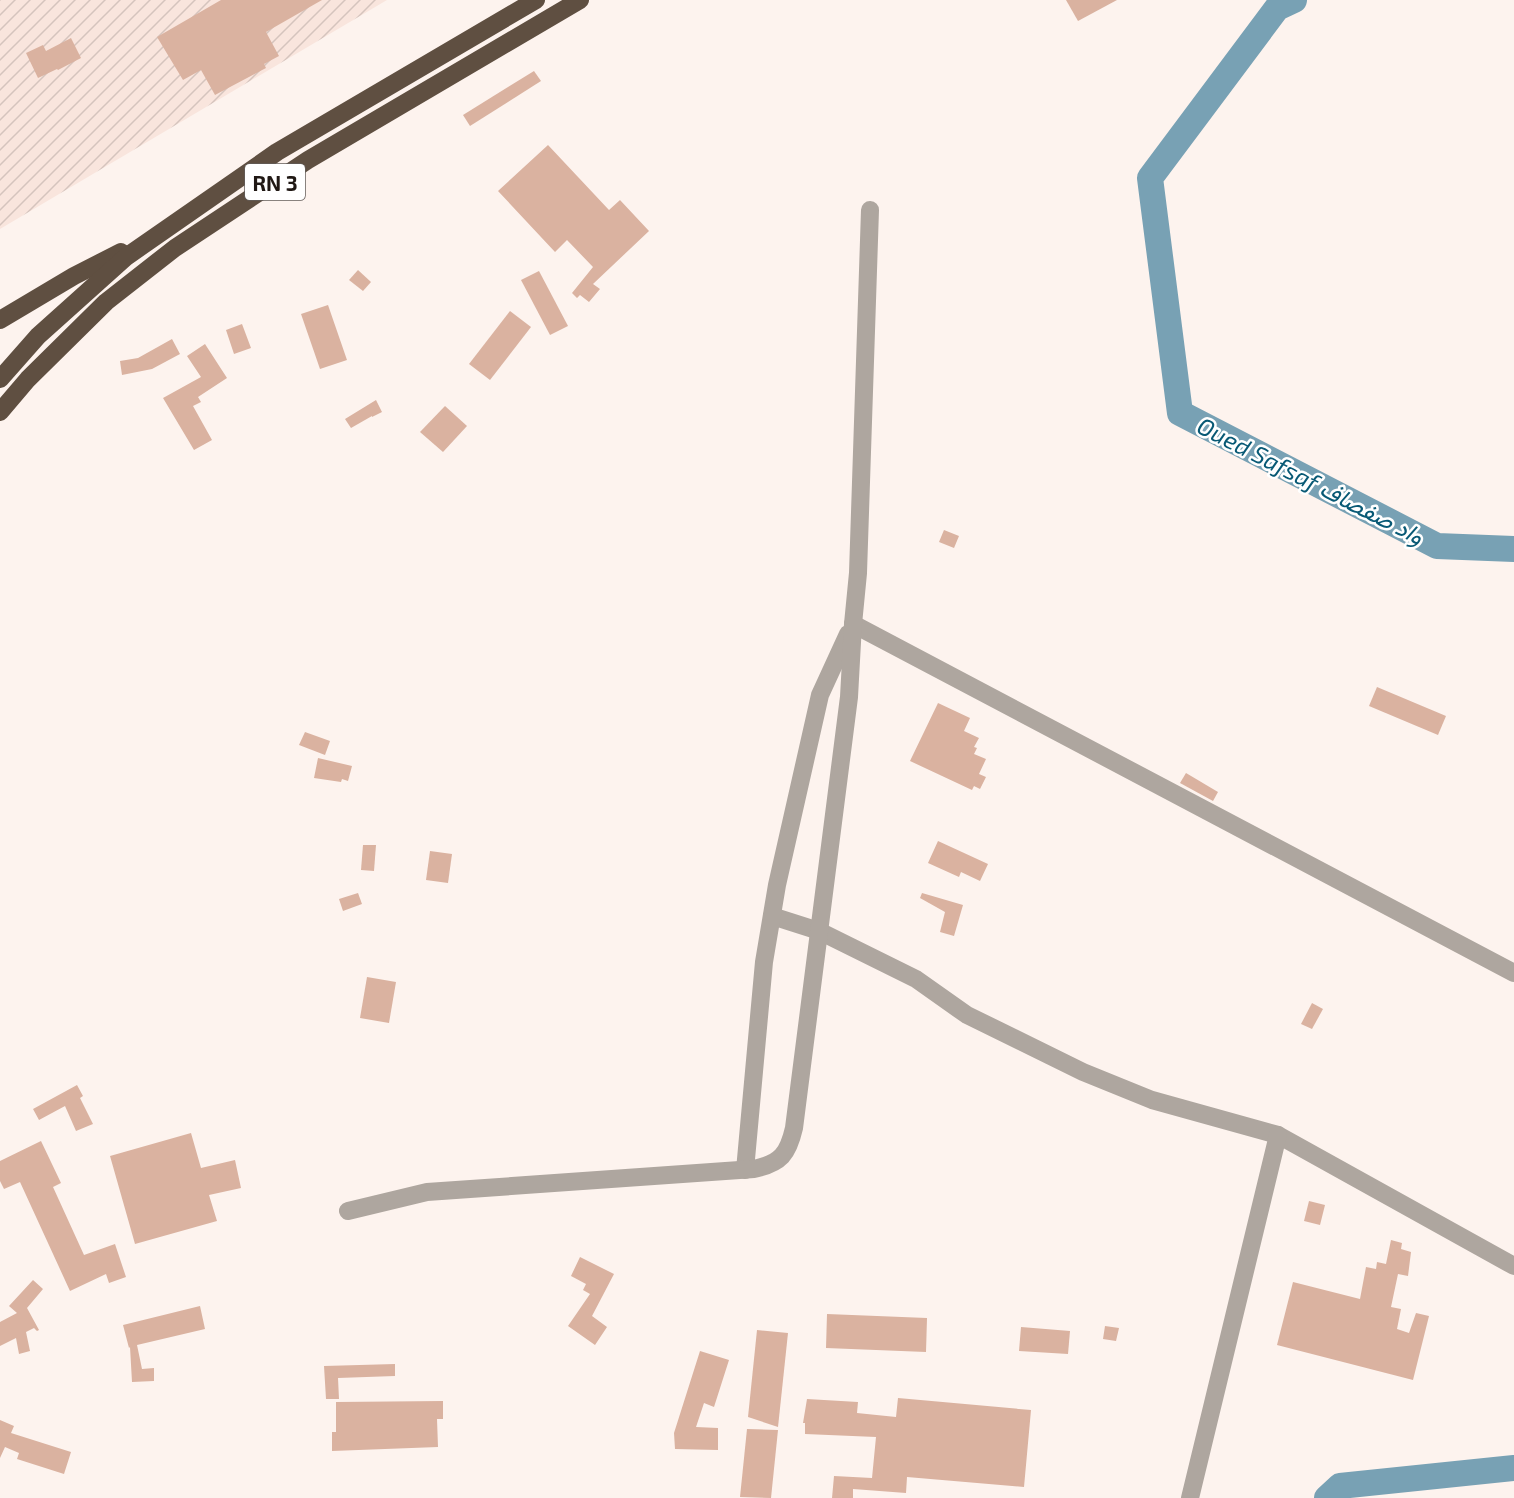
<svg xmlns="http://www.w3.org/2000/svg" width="1514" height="1498" viewBox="0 0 1514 1498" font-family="'Exo 2',Vazirmatn,sans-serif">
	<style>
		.industrial { fill: url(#industrial-furrows) }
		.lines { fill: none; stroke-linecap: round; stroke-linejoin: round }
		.river { stroke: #78a1b4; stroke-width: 26 }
		.building { fill: #dab2a0 }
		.minor { stroke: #aea69f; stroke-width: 18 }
		.highway { stroke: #5f4f41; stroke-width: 18 }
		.labels { text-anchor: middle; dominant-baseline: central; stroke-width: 5; stroke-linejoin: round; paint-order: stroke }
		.shield { fill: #fff; stroke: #635d5a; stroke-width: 1.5 }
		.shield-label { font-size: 21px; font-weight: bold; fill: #201814 }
		.water-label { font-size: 24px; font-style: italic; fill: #085975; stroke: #fff }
	</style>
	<defs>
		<pattern id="industrial-furrows" width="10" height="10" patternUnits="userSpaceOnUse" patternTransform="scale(1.5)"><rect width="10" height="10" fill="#f9e5dd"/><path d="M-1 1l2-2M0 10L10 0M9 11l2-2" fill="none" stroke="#d5c4bd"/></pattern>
	</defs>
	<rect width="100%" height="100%" fill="#fdf3ee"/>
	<path class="industrial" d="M0,0H387L0,229Z"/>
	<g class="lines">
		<g class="river">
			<path d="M1294,0L1277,8L1150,178L1180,413L1437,546L1514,549"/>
			<path d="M1327,1498L1340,1486L1514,1468"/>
		</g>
	</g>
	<g class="building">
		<path d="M221,0H322L266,32L279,56L264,64L266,68L215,95L201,70L183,80L157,37Z"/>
		<path d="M1066,0H1117L1078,21Z"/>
		<path d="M71,38L81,58L58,70L57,69L38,78L26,53L43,45L46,51Z"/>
		<path d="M534,71L541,81L470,126L463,115Z"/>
		<path d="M548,145L609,210L620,200L649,231L593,284L600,289L589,302L580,295L577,298L572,293L593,267L567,240L555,252L498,191Z"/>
		<path d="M358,270L371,282L363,291L349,280Z"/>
		<path d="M539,271L568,326L550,335L521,280Z"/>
		<path d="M328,305L347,360L320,369L301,314Z"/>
		<path d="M510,311L531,327L490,380L469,364Z"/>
		<path d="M242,324L251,348L234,354L226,330Z"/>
		<path d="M172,339L180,354L152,369L122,375L120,361L138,358Z"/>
		<path d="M205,344L227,378L198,397L201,402L193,406L212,440L194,450L163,398L201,377L187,356Z"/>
		<path d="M376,400L382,412L372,417V416L351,428L345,419Z"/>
		<path d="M445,406L467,426L443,452L420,432Z"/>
		<path d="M944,530L959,536L954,548L939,542Z"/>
		<path d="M1377,687L1446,716L1438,735L1369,706Z"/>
		<path d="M938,703L970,718L964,731L979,738L974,747L977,748L974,754L986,759L979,774L986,777L980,789L974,786L972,790L910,761Z"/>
		<path d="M305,732L330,741L325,755L299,745Z"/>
		<path d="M318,758L352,766L348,781L342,779L341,782L314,778Z"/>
		<path d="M1186,773L1218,792L1213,801L1180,783Z"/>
		<path d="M938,841L988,864L980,881L961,872L959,877L928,863Z"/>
		<path d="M363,845H376L374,871L361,870Z"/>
		<path d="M430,851L452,854L448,883L426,880Z"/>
		<path d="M358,893L362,904L343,911L339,899Z"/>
		<path d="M922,893L963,905L954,936L940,932L945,912L920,898Z"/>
		<path d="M367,977L396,982L389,1023L360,1018Z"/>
		<path d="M1312,1003L1323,1009L1312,1029L1301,1024Z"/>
		<path d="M77,1085L83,1096L80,1098L93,1124L76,1131L65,1106L39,1120L33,1109Z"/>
		<path d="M191,1133L201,1168L235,1160L241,1188L209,1195L217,1221L135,1244L110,1156Z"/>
		<path d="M41,1141L61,1183L53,1187L84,1255L115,1244L126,1277L109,1283L106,1274L70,1291L20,1182L4,1189L0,1181V1161Z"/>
		<path d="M1309,1201L1325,1205L1320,1225L1304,1221Z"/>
		<path d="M1391,1240L1402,1243L1401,1249L1411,1252L1408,1276L1398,1274L1391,1307L1401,1309L1397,1329L1409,1333L1416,1313L1429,1316L1413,1380L1277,1345L1293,1282L1360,1299L1366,1267L1376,1269L1377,1262L1386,1264Z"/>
		<path d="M580,1257L614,1274L592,1316L607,1327L595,1345L568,1326L590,1294L583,1290L586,1284L571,1276Z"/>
		<path d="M33,1280L43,1289L27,1308L39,1330L37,1331L34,1328L26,1332L30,1351L19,1354L16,1338L0,1346V1322L17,1313L9,1306Z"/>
		<path d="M200,1306L205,1329L137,1345L142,1369L154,1368V1381L132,1382L130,1347L129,1348L123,1325Z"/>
		<path d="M827,1314L927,1318L926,1352L826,1348Z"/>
		<path d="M1105,1326L1119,1328L1116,1341L1103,1339Z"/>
		<path d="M1021,1327L1070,1331L1068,1354L1019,1351Z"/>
		<path d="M757,1330L788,1333L778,1427L748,1417Z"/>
		<path d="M700,1351L729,1360L714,1407L704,1403L696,1427L718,1428V1450L675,1449L674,1433Z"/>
		<path d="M395,1364V1376L338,1378L339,1399H326L324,1366Z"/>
		<path d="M898,1398L1031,1410L1024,1487L907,1477L906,1493L853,1489V1498H832L834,1476L872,1478L876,1437L805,1434V1423H803L807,1399L858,1402L857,1413L896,1417Z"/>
		<path d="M443,1401V1419H437L438,1447L332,1451V1432H336V1402Z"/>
		<path d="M0,1420L14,1426L11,1433L71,1452L64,1474L17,1459L19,1453L5,1447L0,1458Z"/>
		<path d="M747,1429L778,1430L771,1498L740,1497Z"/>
	</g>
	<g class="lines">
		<g class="minor">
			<path d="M853,624L1514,973"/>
			<path d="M772,916L819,931L916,979L967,1015L1083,1072L1152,1100L1278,1135L1514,1266"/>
			<path d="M745,1170L764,962L777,885L820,695L848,634"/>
			<path d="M348,1211L427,1192L754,1169C781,1163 788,1154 794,1128L849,697L853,624L858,573L870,210"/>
			<path d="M1190,1498L1278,1135"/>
		</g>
		<g class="highway">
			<path d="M0,320L74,276L121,252"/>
			<path d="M0,379L38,336L126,257L277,152L536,0"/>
			<path d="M0,412L28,379L106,302L175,248L308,160L580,0"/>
		</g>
	</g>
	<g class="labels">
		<rect class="shield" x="245" y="164" width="60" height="36" rx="4.5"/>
		<g class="shield-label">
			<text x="275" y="182">RN 3</text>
		</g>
		<g class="water-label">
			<text transform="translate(1311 480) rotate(27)">Oued Safsaf واد صفصاف</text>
		</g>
	</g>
</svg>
